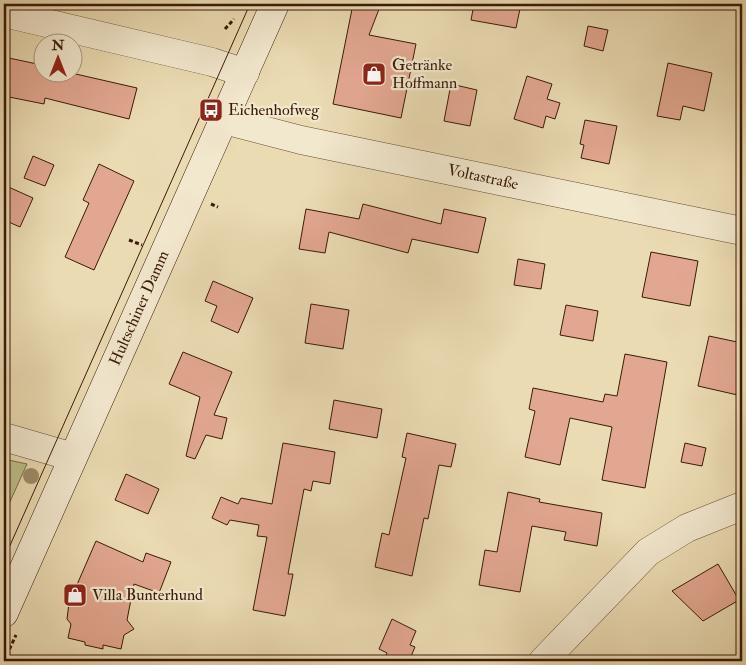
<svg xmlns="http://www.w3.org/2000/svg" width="746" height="665" viewBox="0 0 746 665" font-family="'IM FELL Double Pica',serif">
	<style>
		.green { fill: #bcbf8a; stroke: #7b6c4a }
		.building { fill: #e2a790; stroke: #3a1a09 }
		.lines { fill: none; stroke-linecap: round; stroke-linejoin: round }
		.minor-casing { stroke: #664a34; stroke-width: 29 }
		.secondary-casing { stroke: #3a1a09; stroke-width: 29 }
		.path { stroke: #3a1a09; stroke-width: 3; stroke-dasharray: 4 2.5; stroke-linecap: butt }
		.minor { stroke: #f2e8ce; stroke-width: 28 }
		.secondary { stroke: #f2e8ce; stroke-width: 28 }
		.tram { stroke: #3a1a09; stroke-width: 1 }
		.tree { fill: #9f8c6b }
		.labels { text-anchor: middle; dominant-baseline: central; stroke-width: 4.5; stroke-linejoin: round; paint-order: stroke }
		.poi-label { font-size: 16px; fill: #3a1a09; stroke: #f2e8ce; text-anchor: start }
		.street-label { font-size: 16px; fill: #3a1a09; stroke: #f2e8ce }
	</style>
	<rect width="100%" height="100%" fill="#ebdbb3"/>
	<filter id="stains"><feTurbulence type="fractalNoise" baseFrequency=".004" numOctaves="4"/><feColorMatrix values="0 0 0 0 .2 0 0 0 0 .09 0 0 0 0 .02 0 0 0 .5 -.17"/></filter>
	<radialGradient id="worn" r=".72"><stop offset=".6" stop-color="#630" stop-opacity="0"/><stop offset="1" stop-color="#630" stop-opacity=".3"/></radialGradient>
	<path class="green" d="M4,459L27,464L4,515Z"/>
	<g class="building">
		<path d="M353,4H381L369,35L416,44L401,118L333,104Z"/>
		<path d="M474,4H521L516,28L471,20Z"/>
		<path d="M588,26L608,30L603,51L584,46Z"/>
		<path d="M4,57L42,65V72H67L137,88L129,119L45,98L44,104L4,96Z"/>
		<path d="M668,63L712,73L704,111L683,106L680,120L657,116Z"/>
		<path d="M527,76L552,84L547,99L560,103L555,119L546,116L543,128L514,119Z"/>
		<path d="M451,84L477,90L470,126L444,121Z"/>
		<path d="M585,120L617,126L609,164L581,158L584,145L580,144Z"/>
		<path d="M33,156L54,165L45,186L24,178Z"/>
		<path d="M99,164L134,181L94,270L65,257L89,203L83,200Z"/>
		<path d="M4,185L33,198L20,227L4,220Z"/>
		<path d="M363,204L441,224L444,209L486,218L478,253L412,239L408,253L329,232L325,253L299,249L306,209L359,219Z"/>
		<path d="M651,252L698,261L690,306L642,297Z"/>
		<path d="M518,259L545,264L541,289L514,285Z"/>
		<path d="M213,281L253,298L238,333L211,321L217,306L205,301Z"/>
		<path d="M311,304L349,310L343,349L305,343Z"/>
		<path d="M566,305L598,311L593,341L560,335Z"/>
		<path d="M709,336L742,343V396L698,386Z"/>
		<path d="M183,352L232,372L214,415L227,418L222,439L206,435L195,459L186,456L200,397L169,384Z"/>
		<path d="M625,354L667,362L645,488L602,480L612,427L570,418L560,465L525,457L535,411L529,409L533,388L603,402L605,394L617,396Z"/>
		<path d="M334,400L382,409L377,438L329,429Z"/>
		<path d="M407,433L456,444L451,467L439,465L428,519L424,518L412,576L375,567L382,533L389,535L406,458L402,457Z"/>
		<path d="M283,443L335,452L330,484L313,481L311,491L304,489L288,574H293L285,616L253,610L267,537L257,536L259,525L230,520L227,525L212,518L221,497L238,504L241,498L272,504Z"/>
		<path d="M685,443L706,448L702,466L681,462Z"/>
		<path d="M126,474L159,489L148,514L115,500Z"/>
		<path d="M508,492L540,499L539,502L602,513L597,546L564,540L566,532L532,526L520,592L479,585L485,550L497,552Z"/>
		<path d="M96,541L143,562L146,553L171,562L159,593L134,584L127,620L134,629L124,635L121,649L103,645V649L85,645V642L68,638L71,624L67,619L69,603Z"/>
		<path d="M718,564L739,600L703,621L672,591Z"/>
		<path d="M392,619L416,631L410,645L415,647L409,661H384L387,653L379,649Z"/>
	</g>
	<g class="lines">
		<g class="minor-casing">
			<g id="minor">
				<path d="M4,13L212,62L245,73"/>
				<path d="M224,120L301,140L742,231"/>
				<path d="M4,437L73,457"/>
				<path d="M543,661L648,552L687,528L742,506"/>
			</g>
		</g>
		<g class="secondary-casing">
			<path id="secondary" d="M4,613L275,4"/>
		</g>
		<g class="path">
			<path d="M225,29L234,19"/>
			<path d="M211,204L218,207"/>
			<path d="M129,240L142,245"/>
			<path d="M4,661L16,635"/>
		</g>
		<use href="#minor" class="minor"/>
		<use href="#secondary" class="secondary"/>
		<path class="tram" d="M4,559L250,4"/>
	</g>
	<circle class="tree" cx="31" cy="476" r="8"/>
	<defs>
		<g id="shop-square" transform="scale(1.25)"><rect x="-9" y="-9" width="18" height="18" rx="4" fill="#8f2418" stroke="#f2e8ce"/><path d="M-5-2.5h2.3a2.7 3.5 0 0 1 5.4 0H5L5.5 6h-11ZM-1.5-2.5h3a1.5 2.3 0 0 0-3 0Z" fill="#fff"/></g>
		<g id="bus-square" transform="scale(1.25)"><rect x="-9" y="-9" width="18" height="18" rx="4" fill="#8f2418" stroke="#f2e8ce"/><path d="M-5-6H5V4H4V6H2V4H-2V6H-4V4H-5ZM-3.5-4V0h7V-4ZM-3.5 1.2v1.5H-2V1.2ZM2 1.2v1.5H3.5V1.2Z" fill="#fff"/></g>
	</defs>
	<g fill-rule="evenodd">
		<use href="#shop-square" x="374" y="74"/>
		<use href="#bus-square" x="211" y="110"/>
		<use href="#shop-square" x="75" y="595"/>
	</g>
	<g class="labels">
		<g class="poi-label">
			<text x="392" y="65">Getränke<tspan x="392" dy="18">Hoffmann</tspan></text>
			<text x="228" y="110">Eichenhofweg</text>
			<text x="92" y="595">Villa Bunterhund</text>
		</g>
		<g class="street-label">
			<text transform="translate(483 177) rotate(12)">Voltastraße</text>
			<text transform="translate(139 308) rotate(-66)">Hultschiner Damm</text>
		</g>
	</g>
	<rect width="746" height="665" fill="none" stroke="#ebdbb3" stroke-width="20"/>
	<rect x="5" y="5" width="736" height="655" fill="none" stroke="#3a1a09" stroke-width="2.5"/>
	<rect x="10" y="10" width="726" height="645" fill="none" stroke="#3a1a09"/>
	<g transform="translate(58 58)"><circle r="24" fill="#f2e8ce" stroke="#a8967f"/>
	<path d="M0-4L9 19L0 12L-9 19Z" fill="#8f2418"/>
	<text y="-8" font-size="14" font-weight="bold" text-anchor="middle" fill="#3a1a09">N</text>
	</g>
	<rect width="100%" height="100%" filter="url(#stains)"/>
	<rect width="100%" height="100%" fill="url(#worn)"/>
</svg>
